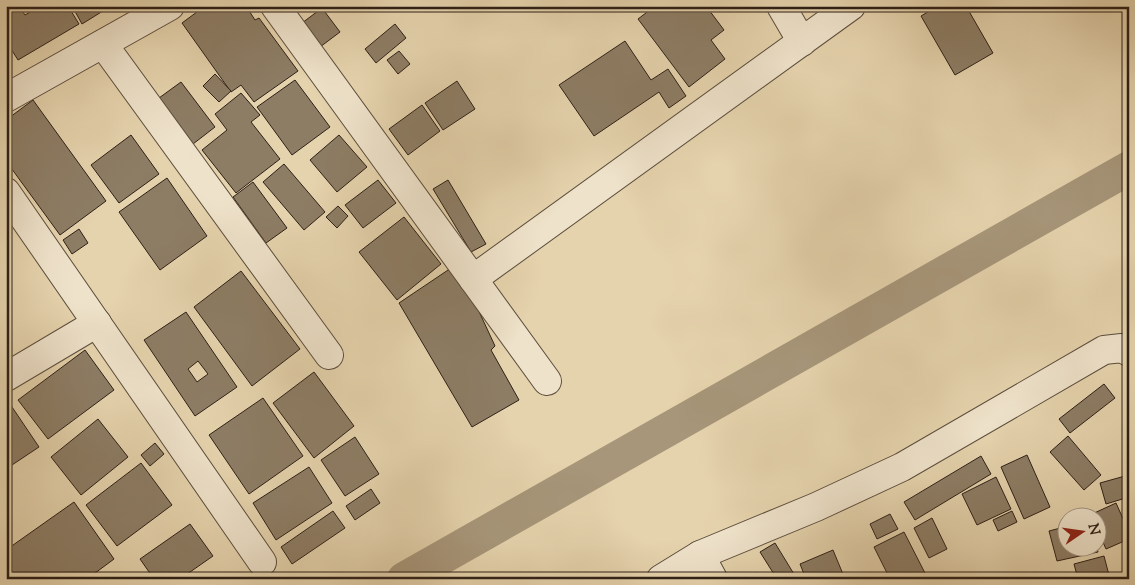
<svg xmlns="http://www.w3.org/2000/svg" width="1135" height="585" viewBox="0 0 1135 585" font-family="'Sorts Mill Goudy',serif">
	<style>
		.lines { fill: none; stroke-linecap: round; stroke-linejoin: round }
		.canal { stroke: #a7967a; stroke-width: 34 }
		.building { fill: #8d7d65; stroke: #2e2017; fill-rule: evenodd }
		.minor-casing { stroke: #5c4d3c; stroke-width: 30 }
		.minor { stroke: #eee2ca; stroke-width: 28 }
	</style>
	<rect width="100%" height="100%" fill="#e5d3ad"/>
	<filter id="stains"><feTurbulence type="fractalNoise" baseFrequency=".004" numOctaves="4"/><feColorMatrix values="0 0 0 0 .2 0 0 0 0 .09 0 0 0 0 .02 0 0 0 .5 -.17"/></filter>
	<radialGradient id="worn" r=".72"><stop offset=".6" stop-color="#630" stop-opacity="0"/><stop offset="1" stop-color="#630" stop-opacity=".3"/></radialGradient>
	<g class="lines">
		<path class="canal" d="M404,579L1129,168"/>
	</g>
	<g class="building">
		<path d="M6,6H19L25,15L37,8L36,6H68L79,24L18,60L6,41Z"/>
		<path d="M72,6H111L82,24Z"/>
		<path d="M205,6H246L255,20L259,18L298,71L254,102L241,85L231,92L182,23Z"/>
		<path d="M655,6H706L724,30L711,40L725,59L689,87L638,19Z"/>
		<path d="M938,6H966L993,53L955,75L921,16Z"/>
		<path d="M322,8L340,32L320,47L302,23Z"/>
		<path d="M395,24L406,38L376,63L365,49Z"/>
		<path d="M625,41L651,80L668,69L686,96L669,108L659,92L594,136L559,85Z"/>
		<path d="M399,51L410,64L398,74L387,60Z"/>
		<path d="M215,74L231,91L219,102L203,86Z"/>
		<path d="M295,80L330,127L292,155L257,107Z"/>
		<path d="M457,81L475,109L443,130L425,103Z"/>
		<path d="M181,82L215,127L193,144L159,98Z"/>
		<path d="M241,93L260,115L251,122L280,159L236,193L202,150L227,130L215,114Z"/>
		<path d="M33,100L106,201L60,235L6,161V120Z"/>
		<path d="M422,105L440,131L408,155L389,129Z"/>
		<path d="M131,135L159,174L119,203L91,165Z"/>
		<path d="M339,135L367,167L337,192L310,160Z"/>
		<path d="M284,164L325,212L304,230L263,182Z"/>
		<path d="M167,178L207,236L160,270L119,212Z"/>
		<path d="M378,180L396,203L363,228L345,205Z"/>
		<path d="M448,180L486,244L471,252L433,189Z"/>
		<path d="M253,182L287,228L266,243L233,197Z"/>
		<path d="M338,206L348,216L337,228L326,217Z"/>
		<path d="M404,217L441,264L397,300L359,252Z"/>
		<path d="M79,229L88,243L72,254L63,240Z"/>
		<path d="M457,264L495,346L491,350L519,400L472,427L399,303Z"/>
		<path d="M241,271L300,349L252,386L194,307Z"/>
		<path d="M186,312L237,387L195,416L144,340ZM198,361L208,374L197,382L188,369Z"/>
		<path d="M85,350L114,390L48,439L18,400Z"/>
		<path d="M314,372L354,426L314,458L273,403Z"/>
		<path d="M1104,384L1115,398L1070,433L1059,419Z"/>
		<path d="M263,398L303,456L249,494L209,435Z"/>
		<path d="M8,401L39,447L9,467L6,463V402Z"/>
		<path d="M98,419L128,457L81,495L51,457Z"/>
		<path d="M1068,436L1101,475L1084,490L1050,452Z"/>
		<path d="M355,437L379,474L345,496L321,460Z"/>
		<path d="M155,443L164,454L150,466L141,455Z"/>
		<path d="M1027,455L1050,507L1024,519L1001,467Z"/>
		<path d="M981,456L991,474L915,520L904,502Z"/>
		<path d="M141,463L172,505L117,546L86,505Z"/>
		<path d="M309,467L332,503L276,540L253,503Z"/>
		<path d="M1125,476L1129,488V497L1106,504L1100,483Z"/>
		<path d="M996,477L1011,509L977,525L962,494Z"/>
		<path d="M371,489L380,503L355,520L346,506Z"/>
		<path d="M74,502L114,559L87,579H6V550Z"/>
		<path d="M1116,503L1129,532V539L1106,549L1098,531V518H1091L1090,515Z"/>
		<path d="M333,511L345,528L292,564L281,547Z"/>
		<path d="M1012,511L1017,522L998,531L993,520Z"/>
		<path d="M890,514L898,529L877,539L870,524Z"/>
		<path d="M932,518L947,549L929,558L914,528Z"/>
		<path d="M190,524L213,556L180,579H154L140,559Z"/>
		<path d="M1068,526V548H1097L1098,552L1057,561L1049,531Z"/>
		<path d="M904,532L926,575L919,579H890L874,547Z"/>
		<path d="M775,543L797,579H777L760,552Z"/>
		<path d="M833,550L845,579H806L800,564Z"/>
		<path d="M1104,556L1110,579H1078L1074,564Z"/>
		<path d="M757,573L759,579H744Z"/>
	</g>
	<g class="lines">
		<g class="minor-casing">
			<g id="minor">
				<path d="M275,6L547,381"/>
				<path d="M781,6L802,42"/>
				<path d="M103,44L329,355"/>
				<path d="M6,98L170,6"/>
				<path d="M6,192L262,562"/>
				<path d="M473,279L851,6"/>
				<path d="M6,377L97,323"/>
				<path d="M700,555L713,579"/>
				<path d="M661,579L700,555L816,507L902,467L1104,350L1122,348L1129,352"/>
			</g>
		</g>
		<use href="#minor" class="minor"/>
	</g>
	<rect width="1135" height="585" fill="none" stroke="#e5d3ad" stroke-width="25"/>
	<rect x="8" y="8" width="1120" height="570" fill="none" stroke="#2e2017" stroke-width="2.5"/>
	<rect x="12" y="12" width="1110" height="560" fill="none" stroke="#2e2017"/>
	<g transform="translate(1082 532) rotate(77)"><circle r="24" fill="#eee2ca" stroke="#a19482"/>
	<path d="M0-4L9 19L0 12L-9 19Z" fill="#8f2418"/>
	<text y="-8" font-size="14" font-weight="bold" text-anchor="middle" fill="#2e2017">N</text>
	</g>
	<rect width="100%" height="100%" filter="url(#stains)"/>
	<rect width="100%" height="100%" fill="url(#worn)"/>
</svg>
